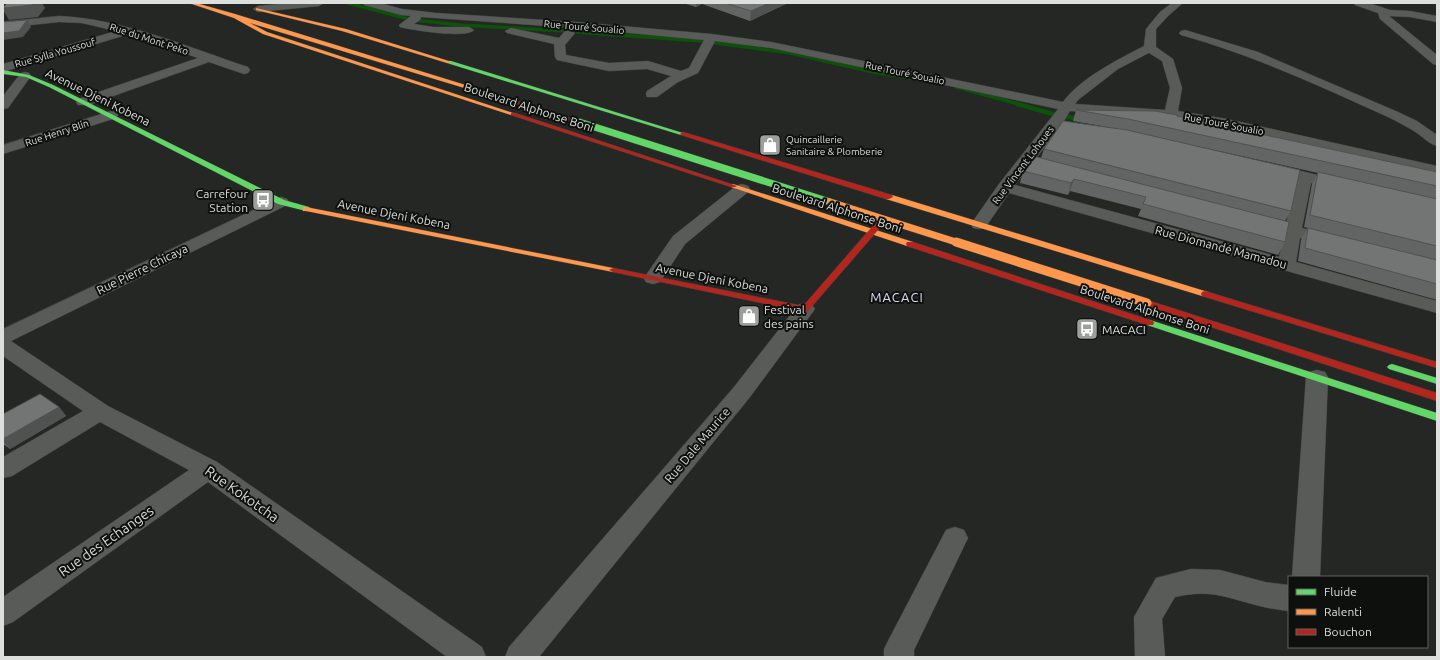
<svg xmlns="http://www.w3.org/2000/svg" width="1440" height="660" viewBox="0 0 1440 660" font-family="Ubuntu,sans-serif">
	<style>
		.lines { fill: none; stroke-linecap: round; stroke-linejoin: round }
		.stream-far1 { stroke: #0c5208; stroke-width: 3.5 }
		.stream { stroke: #0c5208; stroke-width: 4.5 }
		.street-casing { stroke: #3f413f; stroke-width: 1 }
		.fast-casing { stroke: #3f413f; stroke-width: 1 }
		.slow-casing { stroke: #3f413f; stroke-width: 1 }
		.jam-casing { stroke: #3f413f; stroke-width: 1 }
		.street { fill: #595b59; fill-rule: evenodd }
		.fast { fill: #63d668; fill-rule: evenodd }
		.slow { fill: #ff974d; fill-rule: evenodd }
		.jam { fill: #b3261e; fill-rule: evenodd }
		.fast-bridge-casing { stroke: #3f413f; stroke-width: 8; stroke-linecap: butt }
		.slow-bridge-far1-casing { stroke: #3f413f; stroke-width: 8; stroke-linecap: butt }
		.slow-bridge-casing { stroke: #3f413f; stroke-width: 10; stroke-linecap: butt }
		.fast-bridge { stroke: #63d668; stroke-width: 7 }
		.slow-bridge-far1 { stroke: #ff974d; stroke-width: 7 }
		.slow-bridge { stroke: #ff974d; stroke-width: 9 }
		.wall { fill: #636464 }
		.shaded-wall { fill: #505151 }
		.building { fill: #737474; stroke: #505151 }
		.labels { text-anchor: middle; dominant-baseline: central; stroke-width: 4; stroke-linejoin: round; paint-order: stroke }
		.far-street-label { font-size: 10px; fill: #dcdfdc; stroke: #0e100e }
		.far-poi-label { font-size: 10px; fill: #dcdfdc; stroke: #0e100e; text-anchor: start }
		.street-label { font-size: 12px; fill: #dcdfdc; stroke: #0e100e }
		.poi-label { font-size: 12px; fill: #dcdfdc; stroke: #0e100e; text-anchor: start }
		.neighbourhood-label { font-size: 13px; letter-spacing: 1px; fill: #e0d7f4; stroke: #0e100e }
		.near-street-label { font-size: 14px; fill: #dcdfdc; stroke: #0e100e }
	</style>
	<rect width="100%" height="100%" fill="#242724"/>
	<g class="lines">
		<g class="stream-far1">
			<path d="M348,3L409,19"/>
			<path d="M415,20L460,25L566,31"/>
			<path d="M577,32L702,41"/>
			<path d="M716,43L790,53L873,72L929,81"/>
			<path d="M956,87L1022,105"/>
		</g>
		<g class="stream">
			<path d="M1018,104L1056,115"/>
			<path d="M1067,117L1082,119"/>
		</g>
		<g class="street-casing">
			<g id="street">
				<path d="M288,3H324L319,6L258,12L253,9L258,6Z"/>
				<path d="M363,3H380L402,9L436,13L576,22L711,34L771,42L1063,102C1079,79 1119,59 1144,46L1146,29L1160,12L1172,3H1183L1168,16L1156,29V47L1173,59L1182,88L1178,111L1227,119L1437,166V176L1227,127L1171,118L1070,111L1064,121L1092,126L1094,129L1092,132L1087,133L1059,129L1015,185L1279,257L1284,234L1256,227L1254,223L1256,219L1262,218L1286,224L1296,179L1267,172L1264,169L1267,166L1272,164L1347,182L1349,185L1347,188L1341,190L1311,183L1302,228L1338,237L1341,241L1338,245L1332,246L1300,238L1296,262L1437,301V313L1009,193L985,228L979,229L973,228L971,224L999,184L1058,109L771,48L715,41L698,73L678,82L657,97H647L646,94L647,91L671,76L647,69L609,71L557,60L555,57L554,44L507,33L505,31L511,28L559,38L565,31L569,30L575,33L565,45L566,55L609,63L648,61L681,71L689,68L704,40L576,28L421,17L420,20L414,24L433,27H469L474,30C467,39 412,30 400,27L399,25L411,16L401,15L364,5ZM1149,53L1162,61L1170,88L1165,110L1075,104L1078,100L1118,69Z"/>
				<path d="M1354,3H1369L1390,10L1410,11L1437,16V22L1410,17L1389,16L1437,55V65L1433,64L1380,19L1378,13L1355,5Z"/>
				<path d="M59,16C124,19 187,47 248,67L250,70L248,73L244,74L209,62L88,105H78L76,102L78,99L198,58L129,34L3,72V64L116,31L82,23L59,22L3,28V22Z"/>
				<path d="M1185,30L1258,52L1398,112L1417,121L1437,135V146C1429,144 1424,138 1417,133C1408,127 1398,122 1388,117C1320,86 1253,55 1181,35L1179,33L1181,31Z"/>
				<path d="M25,72L29,73L31,76L8,108L3,109V96L21,73Z"/>
				<path d="M111,111L116,112L118,115L116,118L3,154V145Z"/>
				<path d="M742,184L748,186L750,189L748,192L685,244L660,282L653,284L646,282L644,278L673,236L736,186Z"/>
				<path d="M281,197L287,199L289,202L287,205L11,341L108,406L217,462L482,647L486,657H447L208,482L13,622L3,626V597L189,470L100,422L12,476L3,478V457L83,411L3,356V329Z"/>
				<path d="M805,303L812,305L815,309L750,397L539,657H505L509,647L734,387L798,305Z"/>
				<path d="M1317,370L1325,372L1328,377L1320,577H1292L1306,377L1309,372Z"/>
				<path d="M955,527L964,530L968,538L914,650V657H884V649L889,639L946,530Z"/>
				<path d="M1191,569L1220,570L1265,582L1289,585V611C1281,610 1272,609 1264,607C1229,599 1213,588 1175,597L1162,619L1165,657H1135L1134,617L1156,578Z"/>
			</g>
		</g>
		<g class="fast-casing">
			<g id="fast">
				<path d="M447,61H451L686,134L681,135L447,63Z"/>
				<path d="M3,70L29,75L53,85L284,200L309,207L310,209L306,211L278,204L49,87L26,77L3,74Z"/>
				<path d="M1150,320L1437,413V421L1147,325L1146,323L1147,321Z"/>
				<path d="M1392,364L1437,378V384L1389,369L1387,367L1389,365Z"/>
			</g>
		</g>
		<g class="slow-casing">
			<g id="slow">
				<path d="M189,3H196L235,14L498,95V97H494L250,23L267,32L516,114L511,115L263,34L234,18Z"/>
				<path d="M256,8L346,29L452,62L447,63L342,31L256,10Z"/>
				<path d="M733,184L913,242L914,244L910,246H907L731,187V185Z"/>
				<path d="M886,195H892L1208,292L1209,294L1208,296H1202L886,199Z"/>
				<path d="M303,207H306L613,268L617,270L613,272L306,211H303Z"/>
			</g>
		</g>
		<g class="jam-casing">
			<g id="jam">
				<path d="M494,95H498L582,122L577,123L494,97Z"/>
				<path d="M511,113H515L737,186L735,187H731L511,115Z"/>
				<path d="M683,132L892,195L893,197L889,199H886L681,135L680,134Z"/>
				<path d="M878,220H881L885,222L808,311L805,312L613,272L609,270L613,268L803,306Z"/>
				<path d="M907,242H913L1153,321L1154,323L1153,325H1147L907,246L906,244Z"/>
				<path d="M1205,291L1437,362V368L1202,296L1201,294L1202,292Z"/>
				<path d="M1147,300L1437,393V401L1144,305L1143,303L1144,301Z"/>
			</g>
		</g>
		<use href="#street" class="street"/>
		<use href="#fast" class="fast"/>
		<use href="#slow" class="slow"/>
		<use href="#jam" class="jam"/>
		<g class="fast-bridge-casing">
			<path id="fast-bridge" d="M579,122L830,202"/>
		</g>
		<g class="slow-bridge-far1-casing">
			<path id="slow-bridge-far1" d="M830,202L959,243"/>
		</g>
		<g class="slow-bridge-casing">
			<path id="slow-bridge" d="M956,242L1147,303"/>
		</g>
		<use href="#fast-bridge" class="fast-bridge"/>
		<use href="#slow-bridge-far1" class="slow-bridge-far1"/>
		<use href="#slow-bridge" class="slow-bridge"/>
	</g>
	<g class="wall">
		<path d="M683,3H788L750,21L702,4L696,7Z"/>
		<path d="M1076,110L1177,116L1437,172V300L1298,261L1301,240L1308,228L1304,227L1312,184L1318,173L1124,130L1073,121Z"/>
		<path d="M1044,149L1291,211L1285,221V242L1278,255L1138,216L1141,209L1070,191L1068,195L1020,183L1023,171L1041,158Z"/>
		<path d="M59,407L66,416L10,449L3,444V414Z"/>
	</g>
	<g class="shaded-wall">
		<path d="M34,3H42L45,8L38,17L9,20L3,10V8Z"/>
		<path d="M696,3H702V4L696,7Z"/>
		<path d="M769,3H788L750,21L751,11Z"/>
		<path d="M27,20L31,27L23,37L3,40V33Z"/>
		<path d="M1074,179L1070,191L1068,195L1071,183Z"/>
		<path d="M59,407L66,416L10,449L3,441V439Z"/>
	</g>
	<g class="building">
		<path d="M7,3H34L32,5L3,8Z"/>
		<path d="M725,3H769L751,11Z"/>
		<path d="M27,20L19,31L3,33V22Z"/>
		<path d="M1076,110L1155,111L1177,115V116L1437,172V186L1128,119Z"/>
		<path d="M1063,121L1127,130L1300,170L1291,211L1044,149Z"/>
		<path d="M1033,156L1289,222L1285,242L1143,204L1146,197L1074,179L1071,183L1023,171Z"/>
		<path d="M1318,172L1437,199V246L1310,215Z"/>
		<path d="M1308,228L1437,260V284L1305,248Z"/>
		<path d="M40,394L59,407L3,439V414Z"/>
	</g>
	<defs>
		<g id="shop-square" transform="scale(1.15)"><rect x="-9" y="-9" width="18" height="18" rx="4" fill="#9c9f9c" stroke="#0e100e"/><path d="M-5-2.5h2.3a2.7 3.5 0 0 1 5.4 0H5L5.5 6h-11ZM-1.5-2.5h3a1.5 2.3 0 0 0-3 0Z" fill="#fff"/></g>
		<g id="bus-square" transform="scale(1.15)"><rect x="-9" y="-9" width="18" height="18" rx="4" fill="#9c9f9c" stroke="#0e100e"/><path d="M-5-6H5V4H4V6H2V4H-2V6H-4V4H-5ZM-3.5-4V0h7V-4ZM-3.5 1.2v1.5H-2V1.2ZM2 1.2v1.5H3.5V1.2Z" fill="#fff"/></g>
	</defs>
	<g fill-rule="evenodd">
		<use href="#shop-square" x="770" y="145"/>
		<use href="#bus-square" x="263" y="200"/>
		<use href="#shop-square" x="749" y="316"/>
		<use href="#bus-square" x="1087" y="329"/>
	</g>
	<g class="labels">
		<g class="far-street-label">
			<text transform="translate(584 27) rotate(5)">Rue Touré Soualio</text>
			<text transform="translate(149 39) rotate(18)">Rue du Mont Peko</text>
			<text transform="translate(55 53) rotate(-16)">Rue Sylla Youssouf</text>
			<text transform="translate(905 73) rotate(12)">Rue Touré Soualio</text>
			<text transform="translate(1224 124) rotate(11)">Rue Touré Soualio</text>
			<text transform="translate(57 133) rotate(-18)">Rue Henry Blin</text>
			<text transform="translate(1023 165) rotate(-53)">Rue Vincent Lohoues</text>
		</g>
		<g class="far-poi-label">
			<text x="786" y="139">Quincaillerie<tspan x="786" dy="12">Sanitaire &amp; Plomberie</tspan></text>
		</g>
		<g class="street-label">
			<text transform="translate(98 97) rotate(26)">Avenue Djeni Kobena</text>
			<text transform="translate(529 107) rotate(18)">Boulevard Alphonse Boni</text>
			<text transform="translate(837 208) rotate(18)">Boulevard Alphonse Boni</text>
			<text transform="translate(394 214) rotate(11)">Avenue Djeni Kobena</text>
			<text transform="translate(1221 247) rotate(15)">Rue Diomandé Mamadou</text>
			<text transform="translate(142 269) rotate(-26)">Rue Pierre Chicaya</text>
			<text transform="translate(712 278) rotate(11)">Avenue Djeni Kobena</text>
			<text transform="translate(1145 309) rotate(18)">Boulevard Alphonse Boni</text>
			<text transform="translate(697 445) rotate(-50)">Rue Dale Maurice</text>
		</g>
		<g class="poi-label">
			<text x="248" y="193" text-anchor="end">Carrefour<tspan x="248" dy="14">Station</tspan></text>
			<text x="764" y="309">Festival<tspan x="764" dy="14">des pains</tspan></text>
			<text x="1102" y="329">MACACI</text>
		</g>
		<g class="neighbourhood-label">
			<text x="897" y="297">MACACI</text>
		</g>
		<g class="near-street-label">
			<text transform="translate(242 494) rotate(35)">Rue Kokotcha</text>
			<text transform="translate(106 541) rotate(-35)">Rue des Echanges</text>
		</g>
	</g>
	<rect width="1440" height="660" fill="none" stroke="#dcdfdc" stroke-width="8"/>
	<rect x="1288" y="576" width="140" height="72" fill="#0e100e" stroke="#606360"/>
	<rect x="1296" y="589" width="20" height="6" fill="#63d668" stroke="#606360"/>
	<text x="1324" y="596" font-size="12" fill="#dcdfdc">Fluide</text>
	<rect x="1296" y="609" width="20" height="6" fill="#ff974d" stroke="#606360"/>
	<text x="1324" y="616" font-size="12" fill="#dcdfdc">Ralenti</text>
	<rect x="1296" y="629" width="20" height="6" fill="#b3261e" stroke="#606360"/>
	<text x="1324" y="636" font-size="12" fill="#dcdfdc">Bouchon</text>
</svg>
